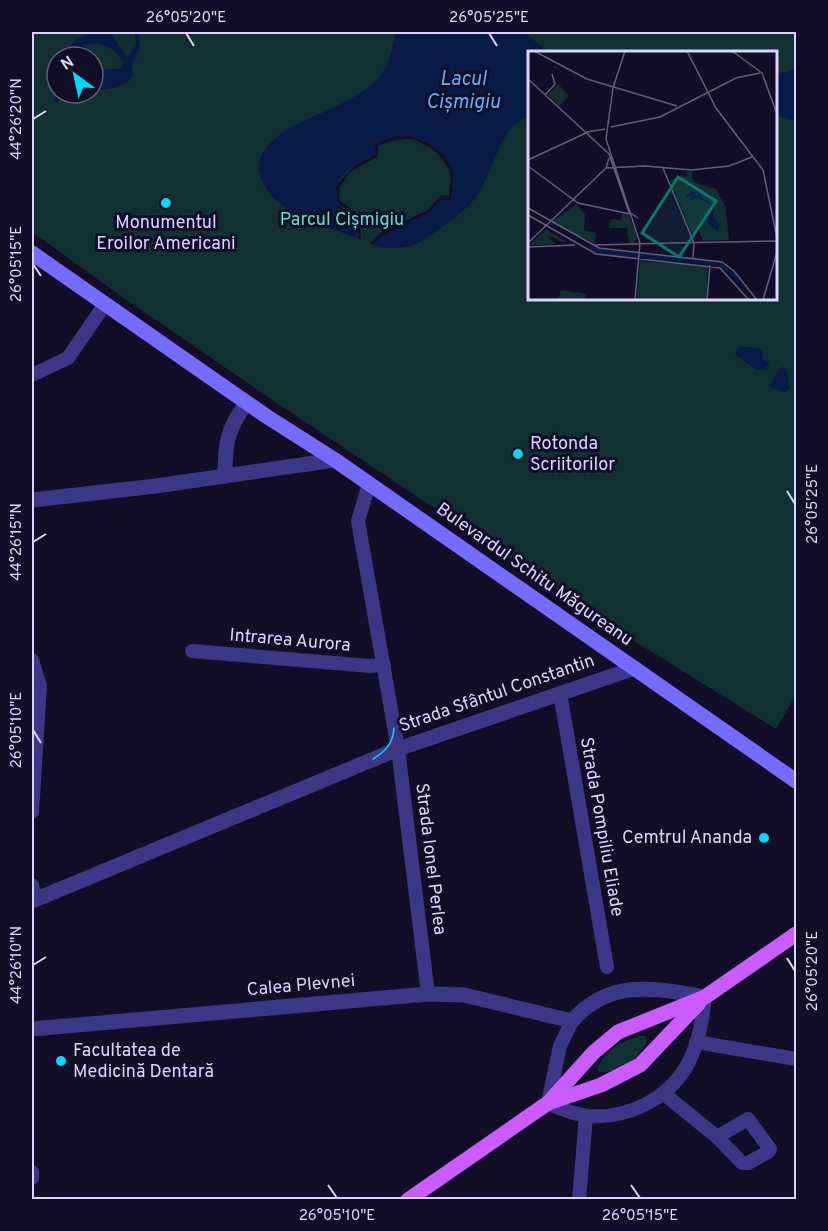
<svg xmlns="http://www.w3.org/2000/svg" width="828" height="1231" viewBox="0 0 828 1231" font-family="Overpass,sans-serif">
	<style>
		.green { fill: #113031; fill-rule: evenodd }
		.water { fill: #081b46 }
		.pier { fill: #130e27 }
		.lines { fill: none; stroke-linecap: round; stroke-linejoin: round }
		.stream { stroke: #081b46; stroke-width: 4.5 }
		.minor { stroke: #3e3788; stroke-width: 14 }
		.tertiary { stroke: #3e3788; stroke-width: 15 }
		.secondary { stroke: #766bff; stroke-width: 15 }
		.primary { stroke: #ca5bff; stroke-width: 15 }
		.tram { stroke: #00d9ff; stroke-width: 1.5 }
		.ticks { fill: none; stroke: #dbd4ff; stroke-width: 2 }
		.poi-dot { fill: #00d9ff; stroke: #130e27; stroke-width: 2 }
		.labels { text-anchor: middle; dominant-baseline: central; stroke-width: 6; stroke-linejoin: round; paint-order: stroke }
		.park-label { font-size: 18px; fill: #5ae5c9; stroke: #130e27 }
		.poi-label { font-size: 18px; fill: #dbd4ff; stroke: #130e27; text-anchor: start }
		.street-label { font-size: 18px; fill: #dbd4ff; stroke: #130e27 }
		.water-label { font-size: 20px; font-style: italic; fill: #62aeff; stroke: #130e27 }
		.inset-road { fill: none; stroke: #635d7d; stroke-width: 1.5 }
		.view { fill: #0f766e; fill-opacity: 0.15; stroke: #0f766e; stroke-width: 3 }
		.inset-edge { fill: none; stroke: #dbd4ff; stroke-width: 3 }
		.neatline { fill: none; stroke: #dbd4ff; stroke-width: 2 }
		.ticks-label { font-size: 15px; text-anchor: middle; fill: #dbd4ff }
	</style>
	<rect width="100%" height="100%" fill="#130e27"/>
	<g class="green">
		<path d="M32,32H796V695L776,729L623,634L271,399L118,294L32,232ZM530,52H776V298H530ZM57,57H93V93H57Z"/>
		<path d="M640,1036H646L648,1039C642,1057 619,1074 599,1072L597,1070C604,1051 621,1041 640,1036Z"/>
	</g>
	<g class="water">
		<path d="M89,32H111L114,39L128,57L136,45L135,32H138C141,43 140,54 132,63L133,76C123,89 108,89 93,90V77L106,69H119L123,63C119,49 100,41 87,45L81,57H62L74,42Z"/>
		<path d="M396,32H524L548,52H530L529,117C497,125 494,178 473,201C461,215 433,234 417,244C402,249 388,249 372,245L382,236L430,212L443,198L451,199C452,192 455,182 454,175C453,171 449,166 447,162C432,135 403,132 376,144V154C363,159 338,173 336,188C335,192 337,198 338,202C353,215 357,219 359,239C327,226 272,213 261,178C258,169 257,164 261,156C269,142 281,132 295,125C323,111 360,100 381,75C391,63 392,46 396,32Z"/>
		<path d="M796,69V121L776,115V74Z"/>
		<path d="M740,346L761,349L763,352L762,359L769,362L767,369L756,370L735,354Z"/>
		<path d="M783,367L787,370L790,389L786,392L772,388L770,385L780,368Z"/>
	</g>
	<path class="pier" d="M408,136L427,142L442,153L447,160L454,174L451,200L443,198L430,212L382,236L372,245L370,244L380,233L428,210L441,195L449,196L451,179L449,169L439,155L432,149L416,140L408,139L392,141L378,146V156L349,173L339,189L340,201L354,211L360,223L361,240L359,239L357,224L351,213L338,202L336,189L338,183L354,166L376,154L375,144L391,138Z"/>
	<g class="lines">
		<path class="stream" d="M56,100L61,96"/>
		<g class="minor">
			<path d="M32,375L68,358L105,304"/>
			<path d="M369,484L358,521L398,749L428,994"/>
			<path d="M192,651L370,666L384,665"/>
			<path d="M32,660L40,686L32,812"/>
			<path d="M560,693L607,967"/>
			<path d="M32,885L35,900"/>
			<path d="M572,1021L560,1046L548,1103C560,1109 574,1114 588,1116C631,1119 675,1096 692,1055C700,1037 703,1016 705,997"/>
			<path d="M696,1042L796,1059"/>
			<path d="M663,1093L717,1137L742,1163H748L768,1152L770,1149L748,1119L717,1137"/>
			<path d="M32,1172V1178"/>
			<path d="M579,1200L586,1116"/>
		</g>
		<g class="tertiary">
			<path d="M225,476C225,444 227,428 247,403"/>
			<path d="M32,500L156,486L335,460"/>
			<path d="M32,901L398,749L635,668"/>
			<path d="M32,1029L428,994L464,995L572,1021C610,978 654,988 705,997"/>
		</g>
		<path class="secondary" d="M32,253L266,416L335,460L796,781"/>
		<g class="primary">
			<path d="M548,1103L601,1085L640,1065L699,1003"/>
			<path d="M408,1200L548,1103L594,1052L618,1032L705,997L796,934"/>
		</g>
		<path class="tram" d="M373,759C386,751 393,743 394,728"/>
	</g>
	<path class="ticks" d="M186,33L194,46M489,33L497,46M33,119L46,111M33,264L41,276M787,491L795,504M33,542L46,534M33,730L41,743M787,958L795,971M33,965L46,957M328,1185L337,1198M631,1185L640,1198"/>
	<g class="poi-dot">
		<circle cx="166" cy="203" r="6"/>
		<circle cx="518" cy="454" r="6"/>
		<circle cx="764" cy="838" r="6"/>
		<circle cx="61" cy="1061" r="6"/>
	</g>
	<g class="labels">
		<g class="park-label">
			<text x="342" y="220">Parcul Cișmigiu</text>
		</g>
		<g class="poi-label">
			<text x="166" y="223" text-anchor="middle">Monumentul<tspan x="166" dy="21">Eroilor Americani</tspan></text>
			<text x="530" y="444">Rotonda<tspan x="530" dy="21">Scriitorilor</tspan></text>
			<text x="752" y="838" text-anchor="end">Cemtrul Ananda</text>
			<text x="73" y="1051">Facultatea de<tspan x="73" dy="21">Medicină Dentară</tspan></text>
		</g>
		<g class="street-label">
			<text transform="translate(534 575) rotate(35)">Bulevardul Schitu Măgureanu</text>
			<text transform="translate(290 641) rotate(5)">Intrarea Aurora</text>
			<text transform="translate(497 694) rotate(-19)">Strada Sfântul Constantin</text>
			<text transform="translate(601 827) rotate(80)">Strada Pompiliu Eliade</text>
			<text transform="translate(430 859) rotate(83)">Strada Ionel Perlea</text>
			<text transform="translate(301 986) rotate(-5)">Calea Plevnei</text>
		</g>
		<g class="water-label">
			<text x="463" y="80">Lacul<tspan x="463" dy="23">Cișmigiu</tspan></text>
		</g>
	</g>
	<g transform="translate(528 51)">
		<rect width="249" height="249" fill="#130e27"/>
		<path d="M30,33L41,45L31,55L20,44ZM158,121H164L165,131L188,138L198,157L201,189L175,190L170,177L164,182L142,130L153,124L158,126ZM48,153L57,163L56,179L68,182L67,193L23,172ZM94,163L101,164L109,187L106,192H101L99,177H80L83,168L93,169ZM18,179L38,190L37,192L18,184L28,193L1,194ZM112,210L180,215L178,249H109ZM33,239L58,243L57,249H23L31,247Z" fill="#113031"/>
		<path d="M170,138L175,148L187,154L185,166L192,174L189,181L178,170L184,162L182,154L170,147L161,149L165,144L159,147L157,144ZM62,196L190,211L204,219L227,249L202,222L188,214L72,203L60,199Z" fill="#081b46"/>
		<path class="inset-road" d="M6,0L59,28L149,55M97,0L85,37L78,88L112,192L107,249M159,0L188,57L235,119L249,187M204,0L234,22L249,63M0,28L80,102M0,28L81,103L101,161L110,167M17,44L27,33L24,23M83,76L132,66L208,27L232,22M59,81L77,78M0,109L60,81M0,115L50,152L102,163M78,117L117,115L163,119L201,115L224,106M135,117L166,192L165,207M0,157L71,197L194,211L206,220L229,249M0,164L68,203L192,217L221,249M0,192L78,117L81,107M142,192L249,190M66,194L144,192M0,196L47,194M113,249H134M179,249L182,214M235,249L249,201"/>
		<path class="view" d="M150,126L188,150L151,206L114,182Z"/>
		<rect width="249" height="249" class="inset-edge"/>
	</g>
	<rect width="828" height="1231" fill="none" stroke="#130e27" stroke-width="66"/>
	<g transform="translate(75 75) rotate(327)"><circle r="28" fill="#130e27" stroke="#635d7d" stroke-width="1.5"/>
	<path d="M0-4.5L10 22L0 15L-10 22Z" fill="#00d9ff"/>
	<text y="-9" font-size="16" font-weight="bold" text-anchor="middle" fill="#dbd4ff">N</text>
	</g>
	<rect x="33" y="33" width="762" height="1165" class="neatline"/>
	<g class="ticks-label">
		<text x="186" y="22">26°05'20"E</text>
		<text x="489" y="22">26°05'25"E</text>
		<text transform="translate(16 119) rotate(-90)" y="5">44°26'20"N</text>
		<text transform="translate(16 264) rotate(-90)" y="5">26°05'15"E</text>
		<text transform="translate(812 504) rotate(-90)" y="5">26°05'25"E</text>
		<text transform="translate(16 542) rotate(-90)" y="5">44°26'15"N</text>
		<text transform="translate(16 730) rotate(-90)" y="5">26°05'10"E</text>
		<text transform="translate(16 965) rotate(-90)" y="5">44°26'10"N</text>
		<text transform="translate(812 971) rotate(-90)" y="5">26°05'20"E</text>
		<text x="337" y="1220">26°05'10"E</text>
		<text x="640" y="1220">26°05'15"E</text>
	</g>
</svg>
